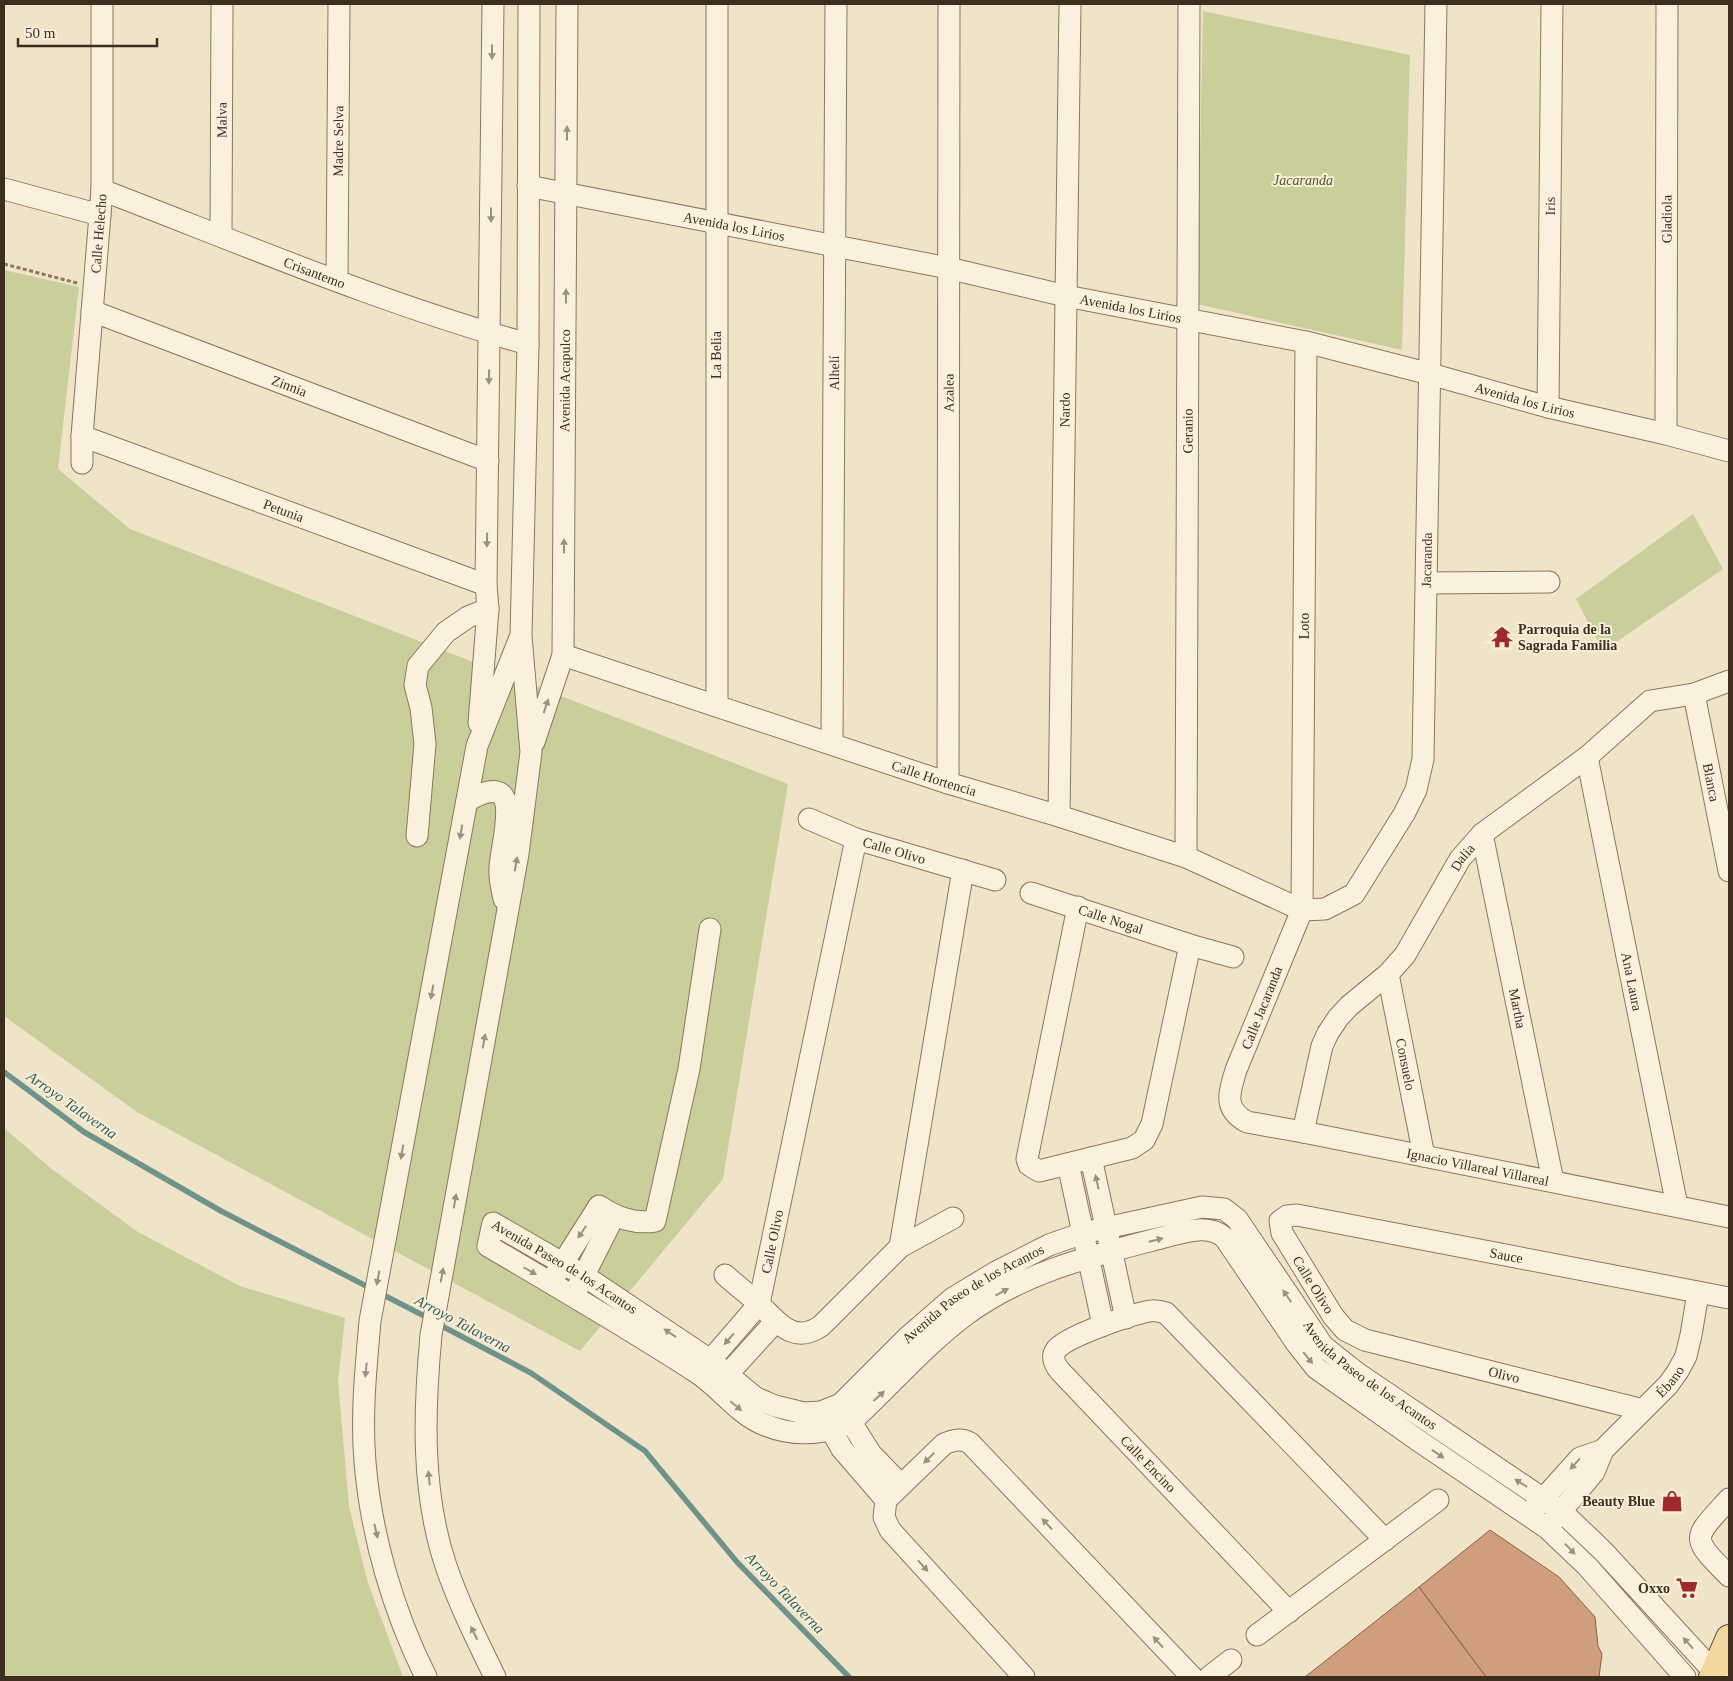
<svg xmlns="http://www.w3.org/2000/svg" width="1733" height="1681" viewBox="0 0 1733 1681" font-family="Georgia,serif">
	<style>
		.green { fill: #c9cf9b }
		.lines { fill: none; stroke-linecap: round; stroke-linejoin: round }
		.stream { stroke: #6f938a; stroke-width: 5.5 }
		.building { fill: #cf9f7d; stroke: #8d5f41 }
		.minor-casing { stroke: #8d765c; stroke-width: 23 }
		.major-casing { stroke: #5b4430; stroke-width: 28 }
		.path { stroke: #8d765c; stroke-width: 3; stroke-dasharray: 4 2.5; stroke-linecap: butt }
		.minor { stroke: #faf1dc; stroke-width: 21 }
		.major { stroke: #f3d9a0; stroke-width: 26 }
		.oneway { fill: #9c907e }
		.labels { text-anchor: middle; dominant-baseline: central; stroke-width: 4; stroke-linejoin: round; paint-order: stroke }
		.street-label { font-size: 14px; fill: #3d2e20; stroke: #f7eed8 }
		.park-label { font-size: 14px; font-style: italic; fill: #4d5a26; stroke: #f7eed8 }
		.poi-label { font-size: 14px; font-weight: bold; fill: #3d2e20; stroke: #f7eed8; text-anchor: end }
		.water-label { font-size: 15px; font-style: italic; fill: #2f5d5a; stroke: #f7eed8 }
	</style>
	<rect width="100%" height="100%" fill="#f0e4c8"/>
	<g class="green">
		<path d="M1203,11L1410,55L1402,350L1197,304Z"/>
		<path d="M4,270L79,287L58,469L130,529L788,784L723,1179L580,1351L137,1112L4,1016Z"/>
		<path d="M1693,514L1723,569L1603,651L1576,599Z"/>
		<path d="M4,1128L53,1170L138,1232L240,1286L345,1318L338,1381L349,1506L368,1583L403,1677H4Z"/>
	</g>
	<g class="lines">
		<g class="stream">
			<path d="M4,1072L84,1132L221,1211L430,1319"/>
			<path d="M438,1324L531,1373L645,1451L737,1562L849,1677"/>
		</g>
	</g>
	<g class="building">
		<path d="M1490,1530L1559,1577L1595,1617L1598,1646L1602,1654L1599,1677H1486L1419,1587Z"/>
		<path d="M1419,1587L1486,1677H1305Z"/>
	</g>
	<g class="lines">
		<g class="minor-casing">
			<g id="minor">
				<path d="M717,4V705"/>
				<path id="s1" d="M528,186L948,268L1066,296L1306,342L1430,374L1548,407L1666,434L1729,451"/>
				<path d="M4,189L100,215"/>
				<path id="s2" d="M102,190C243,244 383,304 528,344"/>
				<path id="s3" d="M221,235L222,4"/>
				<path id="s4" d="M337,279L339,4"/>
				<path id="s5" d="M92,311L488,461"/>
				<path id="s6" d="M1306,342L1302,910L1236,1070C1229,1093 1223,1109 1247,1122L1303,1132L1729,1217"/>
				<path id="s7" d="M1548,407L1552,4"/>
				<path id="s8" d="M1666,434L1667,4"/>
				<path id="s9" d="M82,436L486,585"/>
				<path id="s10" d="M82,463V436L102,190V4"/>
				<path d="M1427,583L1549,582"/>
				<path id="s11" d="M563,655L948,783L1059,816L1186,857L1302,910L1325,909L1354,894L1404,814L1416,790L1423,759L1436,4"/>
				<path id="s12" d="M1694,694L1729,871"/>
				<path d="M479,723L488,609L486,585L493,4"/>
				<path id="s13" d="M534,742L563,655L567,4"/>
				<path id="s14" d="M832,743L836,4"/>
				<path id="s15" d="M1587,757L1677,1206"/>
				<path id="s16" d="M948,783L949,4"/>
				<path d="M467,801C528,765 501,840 500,868C499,878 502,889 504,899"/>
				<path id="s17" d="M1059,816L1070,4"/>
				<path id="s18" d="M809,819L856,839L995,880"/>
				<path id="s19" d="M1482,834L1553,1181"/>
				<path d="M417,836L425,744L421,708L415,685L418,666L446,632L468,617L488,609"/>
				<path id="s20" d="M1186,857L1189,4"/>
				<path id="s21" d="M1031,893L1190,945L1233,957"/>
				<path d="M1078,907L1027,1159L1029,1165L1039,1171L1132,1148L1144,1140L1152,1124L1190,945"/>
				<path id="s22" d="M1388,974L1424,1156"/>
				<path id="s23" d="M1303,1132L1322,1046L1328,1033L1338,1018L1349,1006L1388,974L1405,955L1460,859L1482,834L1587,757L1650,701L1694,694L1729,681"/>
				<path d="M1091,1158L1126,1318"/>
				<path d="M1068,1164L1103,1325"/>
				<path d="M900,1247L963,870"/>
				<path d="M556,1274L599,1206C617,1218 634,1224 655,1221L689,1069L710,929"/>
				<path d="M725,1275C736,1285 748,1294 759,1304C778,1322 793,1345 821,1326L900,1247L953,1218"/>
				<path d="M578,1287L614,1216"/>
				<path id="s24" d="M702,1370L759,1304L856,839"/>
				<path d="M717,1386L776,1321"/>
				<path id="s25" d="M1643,1410L1365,1340L1345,1330L1333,1316L1282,1233L1280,1221L1287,1216L1297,1215L1729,1298"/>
				<path d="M844,1411L871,1454L901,1485"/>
				<path d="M825,1419L842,1449L886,1500"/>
				<path d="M1729,1499C1693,1539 1689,1536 1729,1576"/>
				<path d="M1535,1508L1580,1458L1603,1450"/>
				<path id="s26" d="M1552,1522L1594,1472L1603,1450L1668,1385L1678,1371L1686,1356L1691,1335L1698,1293"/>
				<path d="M1289,1612L1060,1371C1055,1365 1051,1357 1056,1350C1066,1336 1133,1314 1150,1311C1156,1310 1160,1311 1166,1313L1385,1540"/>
				<path d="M1257,1635L1438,1500"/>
				<path d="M426,1677C393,1611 371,1535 365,1462C361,1415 366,1367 370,1321L477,746L519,640"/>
				<path d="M495,1677C477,1640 459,1604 446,1566C421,1492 424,1411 431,1335L518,854L531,752L521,636L528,344L529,4"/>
				<path d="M1024,1677L890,1530L884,1517L886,1500L944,1444C953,1440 961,1438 970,1443L1192,1677"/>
				<path d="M1209,1677L1231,1660"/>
				<path id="s27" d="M1685,1677L1587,1566L1547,1528L1416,1439L1316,1368L1297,1344L1225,1238C1206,1221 1176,1235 1153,1240C1087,1257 1020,1274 964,1316C922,1348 888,1388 850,1423C821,1435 794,1437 765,1425C737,1414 721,1388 696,1372C628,1328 558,1287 488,1246L493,1223L583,1275L710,1360L756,1398L775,1406L804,1413L821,1412L841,1404L908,1337L953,1298L996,1272L1049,1245L1083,1233L1202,1207L1224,1209L1237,1219L1323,1346L1357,1373L1561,1511L1603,1551L1715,1673L1722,1677"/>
			</g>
		</g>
		<g class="major-casing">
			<path id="major" d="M1712,1677L1729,1638"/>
		</g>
		<path class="path" d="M4,264L77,283"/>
		<use href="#minor" class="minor"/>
		<use href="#major" class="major"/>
	</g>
	<defs><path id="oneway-solid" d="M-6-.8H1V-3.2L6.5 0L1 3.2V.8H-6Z" transform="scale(1.25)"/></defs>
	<g class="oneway">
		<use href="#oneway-solid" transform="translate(492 52) rotate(90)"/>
		<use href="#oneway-solid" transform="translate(567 133) rotate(-90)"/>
		<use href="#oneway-solid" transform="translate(491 215) rotate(90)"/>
		<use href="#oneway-solid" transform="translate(566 296) rotate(-90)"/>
		<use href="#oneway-solid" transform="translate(489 377) rotate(91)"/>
		<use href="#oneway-solid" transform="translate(487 540) rotate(91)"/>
		<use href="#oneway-solid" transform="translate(564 546) rotate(-90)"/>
		<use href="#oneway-solid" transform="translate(546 706) rotate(-72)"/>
		<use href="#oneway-solid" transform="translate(461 832) rotate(100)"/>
		<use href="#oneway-solid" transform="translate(516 864) rotate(-80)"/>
		<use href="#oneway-solid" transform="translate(432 992) rotate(100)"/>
		<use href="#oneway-solid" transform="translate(484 1041) rotate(-80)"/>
		<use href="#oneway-solid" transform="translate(402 1152) rotate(100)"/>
		<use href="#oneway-solid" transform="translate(1097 1182) rotate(-102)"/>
		<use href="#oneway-solid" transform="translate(455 1201) rotate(-80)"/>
		<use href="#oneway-solid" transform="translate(582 1232) rotate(124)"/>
		<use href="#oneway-solid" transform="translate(1156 1240) rotate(-14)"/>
		<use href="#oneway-solid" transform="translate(530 1271) rotate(30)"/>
		<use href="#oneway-solid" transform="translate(442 1275) rotate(-80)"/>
		<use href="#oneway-solid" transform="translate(378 1278) rotate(101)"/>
		<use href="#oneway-solid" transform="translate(1002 1292) rotate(-29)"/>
		<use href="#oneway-solid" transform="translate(1287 1296) rotate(-124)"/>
		<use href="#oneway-solid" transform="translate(670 1333) rotate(-146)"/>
		<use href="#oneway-solid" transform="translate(729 1339) rotate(131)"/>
		<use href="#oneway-solid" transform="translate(1308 1358) rotate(51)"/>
		<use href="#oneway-solid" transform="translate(366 1370) rotate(95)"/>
		<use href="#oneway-solid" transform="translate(879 1396) rotate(-42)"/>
		<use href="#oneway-solid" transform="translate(736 1406) rotate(40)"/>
		<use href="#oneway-solid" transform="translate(1438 1454) rotate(34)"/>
		<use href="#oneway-solid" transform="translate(929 1458) rotate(136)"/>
		<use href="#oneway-solid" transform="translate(1575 1464) rotate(132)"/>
		<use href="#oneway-solid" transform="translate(429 1478) rotate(-96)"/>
		<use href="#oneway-solid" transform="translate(1521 1483) rotate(-148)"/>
		<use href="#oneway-solid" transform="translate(1047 1524) rotate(-133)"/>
		<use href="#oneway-solid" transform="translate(376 1531) rotate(77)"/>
		<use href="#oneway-solid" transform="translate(1570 1549) rotate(46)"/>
		<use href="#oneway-solid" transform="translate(923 1566) rotate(48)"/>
		<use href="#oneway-solid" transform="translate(474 1633) rotate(-116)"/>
		<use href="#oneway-solid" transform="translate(1158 1642) rotate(-133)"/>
		<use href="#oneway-solid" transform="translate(1688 1643) rotate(-132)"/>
	</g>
	<defs>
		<g id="temple-bare" transform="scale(1.725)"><path d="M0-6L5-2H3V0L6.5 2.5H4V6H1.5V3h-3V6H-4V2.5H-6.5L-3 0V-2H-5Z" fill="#9e2a2b" stroke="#f7eed8" stroke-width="2.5" paint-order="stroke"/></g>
		<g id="shop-bare" transform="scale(1.725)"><path d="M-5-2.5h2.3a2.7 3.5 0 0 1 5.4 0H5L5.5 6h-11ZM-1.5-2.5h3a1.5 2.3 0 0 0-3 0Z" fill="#9e2a2b" stroke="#f7eed8" stroke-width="2.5" paint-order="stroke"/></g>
		<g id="supermarket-bare" transform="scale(1.725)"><path d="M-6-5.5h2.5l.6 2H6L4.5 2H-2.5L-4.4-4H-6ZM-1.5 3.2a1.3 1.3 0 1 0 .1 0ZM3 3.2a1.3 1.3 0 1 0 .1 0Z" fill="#9e2a2b" stroke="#f7eed8" stroke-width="2.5" paint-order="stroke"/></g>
	</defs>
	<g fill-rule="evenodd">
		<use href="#temple-bare" x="1502" y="637"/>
		<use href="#shop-bare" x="1672" y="1501"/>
		<use href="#supermarket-bare" x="1687" y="1588"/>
	</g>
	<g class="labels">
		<g class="street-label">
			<text stroke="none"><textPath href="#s3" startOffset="115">Malva</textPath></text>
			<text stroke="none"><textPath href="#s4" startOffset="138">Madre Selva</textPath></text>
			<text stroke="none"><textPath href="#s7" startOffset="201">Iris</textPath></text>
			<text stroke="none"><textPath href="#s8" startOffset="215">Gladiola</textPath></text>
			<text stroke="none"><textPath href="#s1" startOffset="210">Avenida los Lirios</textPath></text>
			<text stroke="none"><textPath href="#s10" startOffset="230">Calle Helecho</textPath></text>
			<text stroke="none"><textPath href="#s2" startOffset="228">Crisantemo</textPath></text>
			<text stroke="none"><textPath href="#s1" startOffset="615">Avenida los Lirios</textPath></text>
			<text transform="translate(716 355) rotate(-90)">La Belia</text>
			<text stroke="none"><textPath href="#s14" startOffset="370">Alhelí</textPath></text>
			<text stroke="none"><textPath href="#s13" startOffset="366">Avenida Acapulco</textPath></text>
			<text stroke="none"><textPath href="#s5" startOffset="211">Zinnia</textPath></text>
			<text stroke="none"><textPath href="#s16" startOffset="390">Azalea</textPath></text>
			<text stroke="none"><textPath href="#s1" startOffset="1020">Avenida los Lirios</textPath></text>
			<text stroke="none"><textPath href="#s17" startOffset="406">Nardo</textPath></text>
			<text stroke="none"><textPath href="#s20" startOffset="426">Geranio</textPath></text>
			<text stroke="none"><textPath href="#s9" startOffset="215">Petunia</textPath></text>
			<text stroke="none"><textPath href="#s11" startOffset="1190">Jacaranda</textPath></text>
			<text transform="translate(1304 626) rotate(-90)">Loto</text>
			<text stroke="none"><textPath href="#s11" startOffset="391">Calle Hortencia</textPath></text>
			<text stroke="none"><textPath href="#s12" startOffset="90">Blanca</textPath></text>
			<text stroke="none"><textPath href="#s18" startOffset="91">Calle Olivo</textPath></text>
			<text stroke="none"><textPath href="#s23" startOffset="326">Dalia</textPath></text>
			<text stroke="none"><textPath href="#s21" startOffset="84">Calle Nogal</textPath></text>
			<text stroke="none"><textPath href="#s15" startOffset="229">Ana Laura</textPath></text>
			<text transform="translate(1262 1008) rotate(-68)">Calle Jacaranda</text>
			<text stroke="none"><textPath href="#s19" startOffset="178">Martha</textPath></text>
			<text stroke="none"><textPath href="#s22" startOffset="92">Consuelo</textPath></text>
			<text stroke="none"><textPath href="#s6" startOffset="1036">Ignacio Villareal Villareal</textPath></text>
			<text stroke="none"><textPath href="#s24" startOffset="151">Calle Olivo</textPath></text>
			<text stroke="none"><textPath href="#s25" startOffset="669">Sauce</textPath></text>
			<text stroke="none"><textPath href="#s27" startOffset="1605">Avenida Paseo de los Acantos</textPath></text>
			<text transform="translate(1313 1285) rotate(58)">Calle Olivo</text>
			<text stroke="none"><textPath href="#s27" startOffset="2100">Avenida Paseo de los Acantos</textPath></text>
			<text stroke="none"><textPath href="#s27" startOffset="2595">Avenida Paseo de los Acantos</textPath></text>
			<text transform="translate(1504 1375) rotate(14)">Olivo</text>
			<text stroke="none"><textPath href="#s26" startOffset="185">Ébano</textPath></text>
			<text transform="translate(1148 1464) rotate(46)">Calle Encino</text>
		</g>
		<g class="park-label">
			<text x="1303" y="180">Jacaranda</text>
		</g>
		<g class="poi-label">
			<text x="1518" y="629" text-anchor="start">Parroquia de la<tspan x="1518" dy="16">Sagrada Familia</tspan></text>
			<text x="1655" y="1501">Beauty Blue</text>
			<text x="1670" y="1588">Oxxo</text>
		</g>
		<g class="water-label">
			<text transform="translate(72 1105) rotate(35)">Arroyo Talaverna</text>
			<text transform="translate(463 1324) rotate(28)">Arroyo Talaverna</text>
			<text transform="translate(785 1593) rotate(46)">Arroyo Talaverna</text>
		</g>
	</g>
	<rect width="1733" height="1681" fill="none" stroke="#3d2e20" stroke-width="10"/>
	<path d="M18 38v8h139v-8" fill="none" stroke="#3d2e20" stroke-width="2.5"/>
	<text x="25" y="38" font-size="15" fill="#3d2e20" stroke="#f7eed8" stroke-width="4" paint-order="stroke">50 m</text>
</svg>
